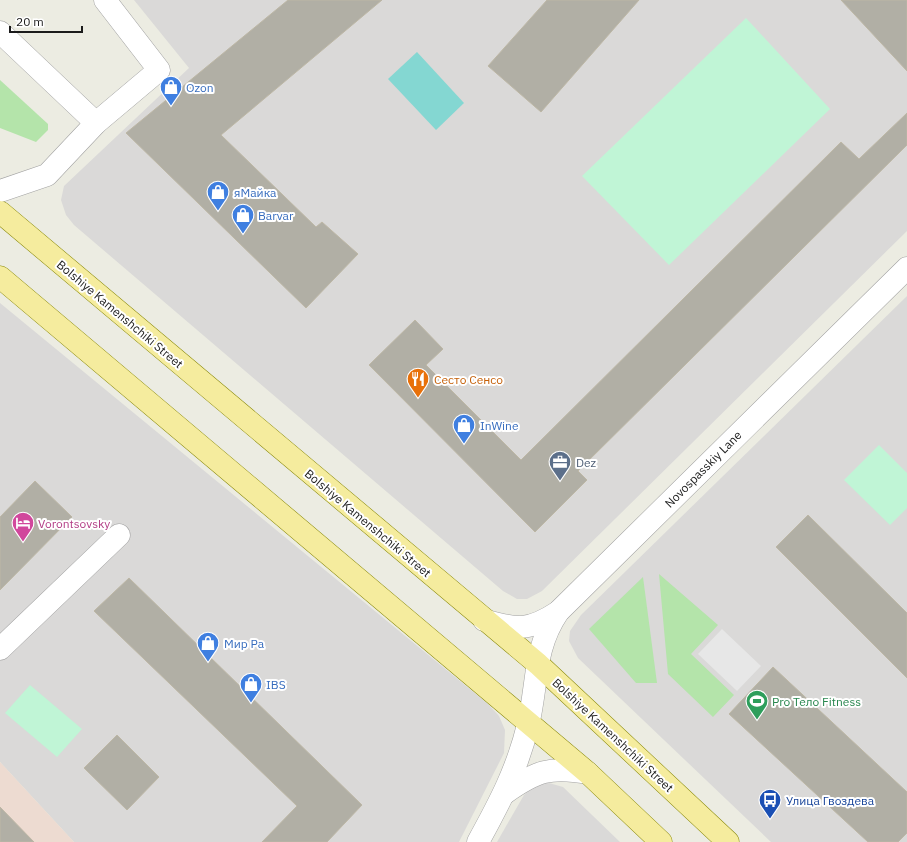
<svg xmlns="http://www.w3.org/2000/svg" width="907" height="842" viewBox="0 0 907 842" font-family="'IBM Plex Sans',sans-serif">
	<style>
		.residential { fill: #dad9d8 }
		.commercial { fill: #eddbd1 }
		.grass { fill: #b4e4aa }
		.park { fill: #c0f5d6 }
		.pitch { fill: #84d7d2 }
		.parking { fill: #e7e7e7 }
		.building { fill: #b1afa5; stroke: #bdb7a5 }
		.lines { fill: none; stroke-linecap: round; stroke-linejoin: round }
		.minor-casing { stroke: #a2a2a2; stroke-width: 23 }
		.tertiary-casing { stroke: #a2a2a2; stroke-width: 23 }
		.primary-casing { stroke: #89890a; stroke-width: 23 }
		.minor { stroke: #fff; stroke-width: 22 }
		.tertiary { stroke: #fff; stroke-width: 22 }
		.primary { stroke: #f5ec9e; stroke-width: 22 }
		.labels { text-anchor: middle; dominant-baseline: central; stroke-width: 4; stroke-linejoin: round; paint-order: stroke }
		.shop-label { font-size: 12px; fill: #366cbe; stroke: #fff; text-anchor: start }
		.street-label { font-size: 12px; fill: #1b1b1b; stroke: #fff }
		.food-label { font-size: 12px; fill: #c56008; stroke: #fff; text-anchor: start }
		.service-label { font-size: 12px; fill: #4e5e75; stroke: #fff; text-anchor: start }
		.hotel-label { font-size: 12px; fill: #b23c85; stroke: #fff; text-anchor: start }
		.leisure-label { font-size: 12px; fill: #27864d; stroke: #fff; text-anchor: start }
		.transit-label { font-size: 12px; fill: #164399; stroke: #fff; text-anchor: start }
	</style>
	<rect width="100%" height="100%" fill="#ecece2"/>
	<g class="residential">
		<path d="M134,0H907V231L542,591L527,599H517L503,591L74,225L66,215L61,200L64,186L189,68Z"/>
		<path d="M907,296V842H771L578,658L569,641L570,631L581,615Z"/>
		<path d="M0,303L488,704L499,716L505,730L504,753L459,842H74L0,762Z"/>
		<path d="M542,783H549L563,787L620,842H497L524,795L529,790Z"/>
	</g>
	<path class="commercial" d="M0,762L74,842H0Z"/>
	<g class="grass">
		<path d="M0,80L48,124V130L36,142L0,128Z"/>
		<path d="M659,574L718,625L691,654L734,695L713,717L668,674Z"/>
		<path d="M643,577L657,683H636L589,629Z"/>
	</g>
	<g class="park">
		<path d="M746,18L830,109L669,265L582,176Z"/>
		<path d="M879,445L907,473V508L890,525L844,480Z"/>
		<path d="M30,685L82,729L57,757L5,713Z"/>
	</g>
	<path class="pitch" d="M417,52L464,103L436,130L388,79Z"/>
	<path class="parking" d="M722,629L761,666L737,691L698,654Z"/>
	<g class="building">
		<path d="M288,0H382L221,135L316,227L322,222L358,254L306,308L126,133Z"/>
		<path d="M547,0H639L541,112L488,66Z"/>
		<path d="M841,0H907V71Z"/>
		<path d="M907,113V145L578,471L587,480L535,532L369,365L415,320L443,349L426,365L521,460L841,142L859,159Z"/>
		<path d="M35,481L72,517L0,590V517Z"/>
		<path d="M808,515L907,613V678L776,547Z"/>
		<path d="M129,578L362,805L327,842H262L297,806L94,611Z"/>
		<path d="M773,667L907,792V833L898,842H868L729,714Z"/>
		<path d="M117,735L159,777L127,810L84,768Z"/>
		<path d="M0,807L34,842H0Z"/>
	</g>
	<g class="lines">
		<g class="minor-casing">
			<g id="minor">
				<path d="M0,32L96,123L159,70L105,0"/>
				<path d="M0,191L47,175L96,123"/>
				<path d="M0,649L119,535"/>
			</g>
		</g>
		<g class="tertiary-casing">
			<g id="tertiary">
				<path d="M484,620C517,630 529,631 558,612"/>
				<path d="M505,793C536,771 550,766 588,773"/>
				<path d="M478,842C500,802 517,770 528,725C538,684 533,649 558,612L907,268"/>
			</g>
		</g>
		<g class="primary-casing">
			<g id="primary">
				<path d="M0,212L538,664L728,842"/>
				<path d="M0,277L588,773L661,842"/>
			</g>
		</g>
		<use href="#minor" class="minor"/>
		<use href="#tertiary" class="tertiary"/>
		<use href="#primary" class="primary"/>
	</g>
	<defs>
		<g id="shop-pin" transform="scale(1.15)"><path d="M0 17L-7.5 6A9.5 9.5 0 1 1 7.5 6Z" fill="#3f7fe0" stroke="#fff"/><path d="M-5-2.5h2.3a2.7 3.5 0 0 1 5.4 0H5L5.5 6h-11ZM-1.5-2.5h3a1.5 2.3 0 0 0-3 0Z" fill="#fff"/></g>
		<g id="restaurant-pin" transform="scale(1.15)"><path d="M0 17L-7.5 6A9.5 9.5 0 1 1 7.5 6Z" fill="#e8710a" stroke="#fff"/><path d="M-5-6h1v4h1v-4h1v4h1v-4h1v5L-1.5 .5V6h-2V.5L-5-1ZM5-6V6H3V1.5H1.5Q1.5-4 5-6Z" fill="#fff"/></g>
		<g id="office-pin" transform="scale(1.15)"><path d="M0 17L-7.5 6A9.5 9.5 0 1 1 7.5 6Z" fill="#5c6f8a" stroke="#fff"/><path d="M-6-3h4V-5.5h4V-3h4V5H-6ZM-1-4.5V-3h2v-1.5ZM-6 0V1H6V0Z" fill="#fff"/></g>
		<g id="hotel-pin" transform="scale(1.15)"><path d="M0 17L-7.5 6A9.5 9.5 0 1 1 7.5 6Z" fill="#d1479c" stroke="#fff"/><path d="M-6-4.5h1.5V1H6V5H4.5V3h-9V5H-6ZM-4 0a1.8 1.8 0 1 1 3.6 0ZM.5 0V-2.5h3Q6-2.5 6 0Z" fill="#fff"/></g>
		<g id="stadium-pin" transform="scale(1.15)"><path d="M0 17L-7.5 6A9.5 9.5 0 1 1 7.5 6Z" fill="#2e9e5b" stroke="#fff"/><path d="M0-5a6.5 5 0 1 0 0 10a6.5 5 0 1 0 0-10ZM-3.5-1.8h7v3.6h-7Z" fill="#fff"/></g>
		<g id="bus-pin" transform="scale(1.15)"><path d="M0 17L-7.5 6A9.5 9.5 0 1 1 7.5 6Z" fill="#1a4fb4" stroke="#fff"/><path d="M-5-6H5V4H4V6H2V4H-2V6H-4V4H-5ZM-3.5-4V0h7V-4ZM-3.5 1.2v1.5H-2V1.2ZM2 1.2v1.5H3.5V1.2Z" fill="#fff"/></g>
	</defs>
	<g fill-rule="evenodd">
		<use href="#shop-pin" x="171" y="87"/>
		<use href="#shop-pin" x="218" y="192"/>
		<use href="#shop-pin" x="243" y="215"/>
		<use href="#restaurant-pin" x="418" y="379"/>
		<use href="#shop-pin" x="464" y="425"/>
		<use href="#office-pin" x="560" y="462"/>
		<use href="#hotel-pin" x="23" y="523"/>
		<use href="#shop-pin" x="208" y="643"/>
		<use href="#shop-pin" x="251" y="684"/>
		<use href="#stadium-pin" x="757" y="701"/>
		<use href="#bus-pin" x="770" y="800"/>
	</g>
	<g class="labels">
		<g class="shop-label">
			<text x="186" y="87">Ozon</text>
			<text x="234" y="192">яМайка</text>
			<text x="258" y="215">Barvar</text>
			<text x="480" y="425">InWine</text>
			<text x="224" y="643">Мир Ра</text>
			<text x="266" y="684">IBS</text>
		</g>
		<g class="street-label">
			<text transform="translate(120 314) rotate(40)">Bolshiye Kamenshchiki Street</text>
			<text transform="translate(703 469) rotate(-45)">Novospasskiy Lane</text>
			<text transform="translate(368 523) rotate(40)">Bolshiye Kamenshchiki Street</text>
			<text transform="translate(613 735) rotate(43)">Bolshiye Kamenshchiki Street</text>
		</g>
		<g class="food-label">
			<text x="434" y="379">Сесто Сенсо</text>
		</g>
		<g class="service-label">
			<text x="576" y="462">Dez</text>
		</g>
		<g class="hotel-label">
			<text x="38" y="523">Vorontsovsky</text>
		</g>
		<g class="leisure-label">
			<text x="772" y="701">Pro Тело Fitness</text>
		</g>
		<g class="transit-label">
			<text x="786" y="800">Улица Гвоздева</text>
		</g>
	</g>
	<path d="M10 26v6h72v-6" fill="none" stroke="#1b1b1b" stroke-width="2"/>
	<text x="16" y="26" font-size="12" fill="#1b1b1b" stroke="#ffffff" stroke-width="3" paint-order="stroke">20 m</text>
</svg>
